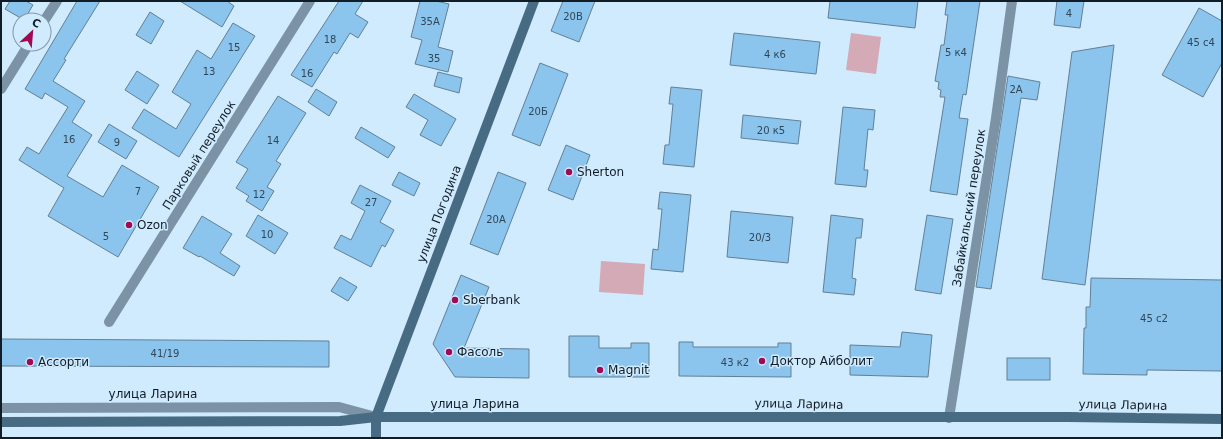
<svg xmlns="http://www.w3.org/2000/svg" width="1223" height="439" viewBox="0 0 1223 439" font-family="'DejaVu Sans',sans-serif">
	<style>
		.green { fill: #d3aab5 }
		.building { fill: #8bc4ed; stroke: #628096 }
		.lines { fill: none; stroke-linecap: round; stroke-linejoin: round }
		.street { stroke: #7b93a5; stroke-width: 10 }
		.secondary { stroke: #486b84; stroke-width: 10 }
		.poi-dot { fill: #9f0a52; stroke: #d0eafe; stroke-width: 1.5 }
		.labels { text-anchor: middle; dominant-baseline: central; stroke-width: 3; stroke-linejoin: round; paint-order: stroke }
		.number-label { font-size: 10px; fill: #304758 }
		.street-label { font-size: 12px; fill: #111d26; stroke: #d0eafe }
		.poi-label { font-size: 12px; fill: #111d26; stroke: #d0eafe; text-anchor: start }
	</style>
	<rect width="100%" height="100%" fill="#d0eafe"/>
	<g class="green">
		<path d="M851,33L881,37L876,74L846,70Z"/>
		<path d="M601,261L645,264L643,295L599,292Z"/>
	</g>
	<g class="building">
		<path d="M10,1H26L33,5L24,20L5,9Z"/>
		<path d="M77,1H100L64,59L66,60L53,81L85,101L72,122L92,135L67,176L103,197L122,165L159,187L118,257L48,216L64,188L19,160L27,147L39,154L68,107L45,93L42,99L25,89Z"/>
		<path d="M180,1H227L234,6L222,27Z"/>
		<path d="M339,1H363L355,14L368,22L358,38L350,33L337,54L334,52L312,87L291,75Z"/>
		<path d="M420,1H436L449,4L438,47L453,51L448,72L415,64L422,40L411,37Z"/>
		<path d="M563,1H595L579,42L551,31Z"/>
		<path d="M830,1H918L915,28L828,18Z"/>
		<path d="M947,1H980L966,95L963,94L959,118L968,119L957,195L930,191L945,97H940L941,90L938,89L939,82L935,81L941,45H944L948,15H945Z"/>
		<path d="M1057,1H1084L1080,28L1054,25Z"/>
		<path d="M1199,8L1222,21V63L1203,97L1162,75Z"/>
		<path d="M150,12L164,21L151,44L136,35Z"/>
		<path d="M233,23L255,36L179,157L132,128L144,109L176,129L191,104L172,92L197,50L211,59Z"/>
		<path d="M734,33L820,42L816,74L730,65Z"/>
		<path d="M1114,45L1085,285L1042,279L1072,52Z"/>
		<path d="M540,63L568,74L540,146L512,135Z"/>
		<path d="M137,71L159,85L147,104L125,90Z"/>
		<path d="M438,72L462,78L459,93L434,86Z"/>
		<path d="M1008,76L1040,82L1037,100L1021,98L991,289L984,288L976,287Z"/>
		<path d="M671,87L702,90L694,167L663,164L665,145H669L673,104H669Z"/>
		<path d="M316,89L337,102L329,116L308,102Z"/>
		<path d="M414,94L456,119L441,146L420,135L428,120L406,107Z"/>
		<path d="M278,96L306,113L276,161L281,164L267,187L274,191L262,211L246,201L249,196L236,188L248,169L236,162Z"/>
		<path d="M843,107L875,110L873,130L868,129L864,170H868L866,187L835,184Z"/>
		<path d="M743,115L801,121L798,144L741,138Z"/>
		<path d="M109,124L137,141L126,159L98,142Z"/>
		<path d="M361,127L395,147L388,158L355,138Z"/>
		<path d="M566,145L590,155L573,200L548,190Z"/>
		<path d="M399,172L420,183L414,196L392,185Z"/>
		<path d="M498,172L526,183L498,255L470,244Z"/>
		<path d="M360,185L391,201L380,222L394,230L385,247L382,245L371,267L334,248L341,235L351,240L365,211L351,203Z"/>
		<path d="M660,192L691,195L683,272L651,269L653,249L658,250L662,209H658Z"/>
		<path d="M731,211L793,217L788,263L727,257Z"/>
		<path d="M258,215L288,233L275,254L246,236Z"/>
		<path d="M831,215L863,219L861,238H856L852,278L856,279L854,295L823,292Z"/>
		<path d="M927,215L953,219L941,294L915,290Z"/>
		<path d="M202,216L232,234L220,253L240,266L234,276L200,256L199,257L183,248Z"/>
		<path d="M461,275L489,287L464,348L529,349V378L455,377L433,344Z"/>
		<path d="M340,277L357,287L348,301L331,291Z"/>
		<path d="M1091,278L1222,280V371L1147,370V375L1083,374L1084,328H1086V307H1090Z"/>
		<path d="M902,332L932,335L928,377L850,375V345L900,347Z"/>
		<path d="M569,336H599V348H631V343H649V377H569Z"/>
		<path d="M1,339L329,341V367L1,366Z"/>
		<path d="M679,342H693V347H778V343H791V377L679,376Z"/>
		<rect x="1007" y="358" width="43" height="22"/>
	</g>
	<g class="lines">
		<g class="street">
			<path d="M44,21L57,1"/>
			<path d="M1,89L29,44"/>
			<path d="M109,322L310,1"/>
			<path d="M1,408L339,407L376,417"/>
			<path d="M949,418L996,118L1012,1"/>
		</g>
		<g class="secondary">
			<path d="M1,422L340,421L376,417H1068L1222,419"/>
			<path d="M376,438V417L534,1"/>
		</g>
	</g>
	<g class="poi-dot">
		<circle cx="569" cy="172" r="4"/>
		<circle cx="129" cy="225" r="4"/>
		<circle cx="455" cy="300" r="4"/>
		<circle cx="449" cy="352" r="4"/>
		<circle cx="762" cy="361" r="4"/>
		<circle cx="30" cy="362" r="4"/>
		<circle cx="600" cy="370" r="4"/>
	</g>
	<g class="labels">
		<g class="number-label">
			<text x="1069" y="13">4</text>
			<text x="573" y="16">20В</text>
			<text x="430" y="21">35А</text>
			<text x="330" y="39">18</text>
			<text x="1201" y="42">45 с4</text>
			<text x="234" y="47">15</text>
			<text x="956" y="52">5 к4</text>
			<text x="775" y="54">4 к6</text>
			<text x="434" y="58">35</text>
			<text x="209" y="71">13</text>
			<text x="307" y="73">16</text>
			<text x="1016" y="89">2А</text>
			<text x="538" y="111">20Б</text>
			<text x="771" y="130">20 к5</text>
			<text x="69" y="139">16</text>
			<text x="273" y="140">14</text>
			<text x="117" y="142">9</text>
			<text x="138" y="191">7</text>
			<text x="259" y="194">12</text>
			<text x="371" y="202">27</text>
			<text x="496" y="219">20А</text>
			<text x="267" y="234">10</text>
			<text x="106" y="236">5</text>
			<text x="760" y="237">20/3</text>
			<text x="1154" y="318">45 с2</text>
			<text x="165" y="353">41/19</text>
			<text x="735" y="362">43 к2</text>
		</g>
		<g class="street-label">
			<text transform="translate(199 155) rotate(-58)">Парковый переулок</text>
			<text transform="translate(969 208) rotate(-81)">Забайкальский переулок</text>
			<text transform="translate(439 214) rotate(-69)">улица Погодина</text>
			<text x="153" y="394">улица Ларина</text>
			<text x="475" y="404">улица Ларина</text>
			<text transform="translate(799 404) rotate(1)">улица Ларина</text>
			<text transform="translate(1123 405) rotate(1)">улица Ларина</text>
		</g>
		<g class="poi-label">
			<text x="577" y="172">Sherton</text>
			<text x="137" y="225">Ozon</text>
			<text x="463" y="300">Sberbank</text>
			<text x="457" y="352">Фасоль</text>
			<text x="770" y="361">Доктор Айболит</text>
			<text x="38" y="362">Ассорти</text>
			<text x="608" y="370">Magnit</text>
		</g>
	</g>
	<rect width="1223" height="439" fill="none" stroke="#111d26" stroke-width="4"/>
	<g transform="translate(32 32) rotate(26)"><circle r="19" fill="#d0eafe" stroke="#8498a8"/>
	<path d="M0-3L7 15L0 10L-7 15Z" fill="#9f0a52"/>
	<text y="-6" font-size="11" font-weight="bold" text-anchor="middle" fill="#111d26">С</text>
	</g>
</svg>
